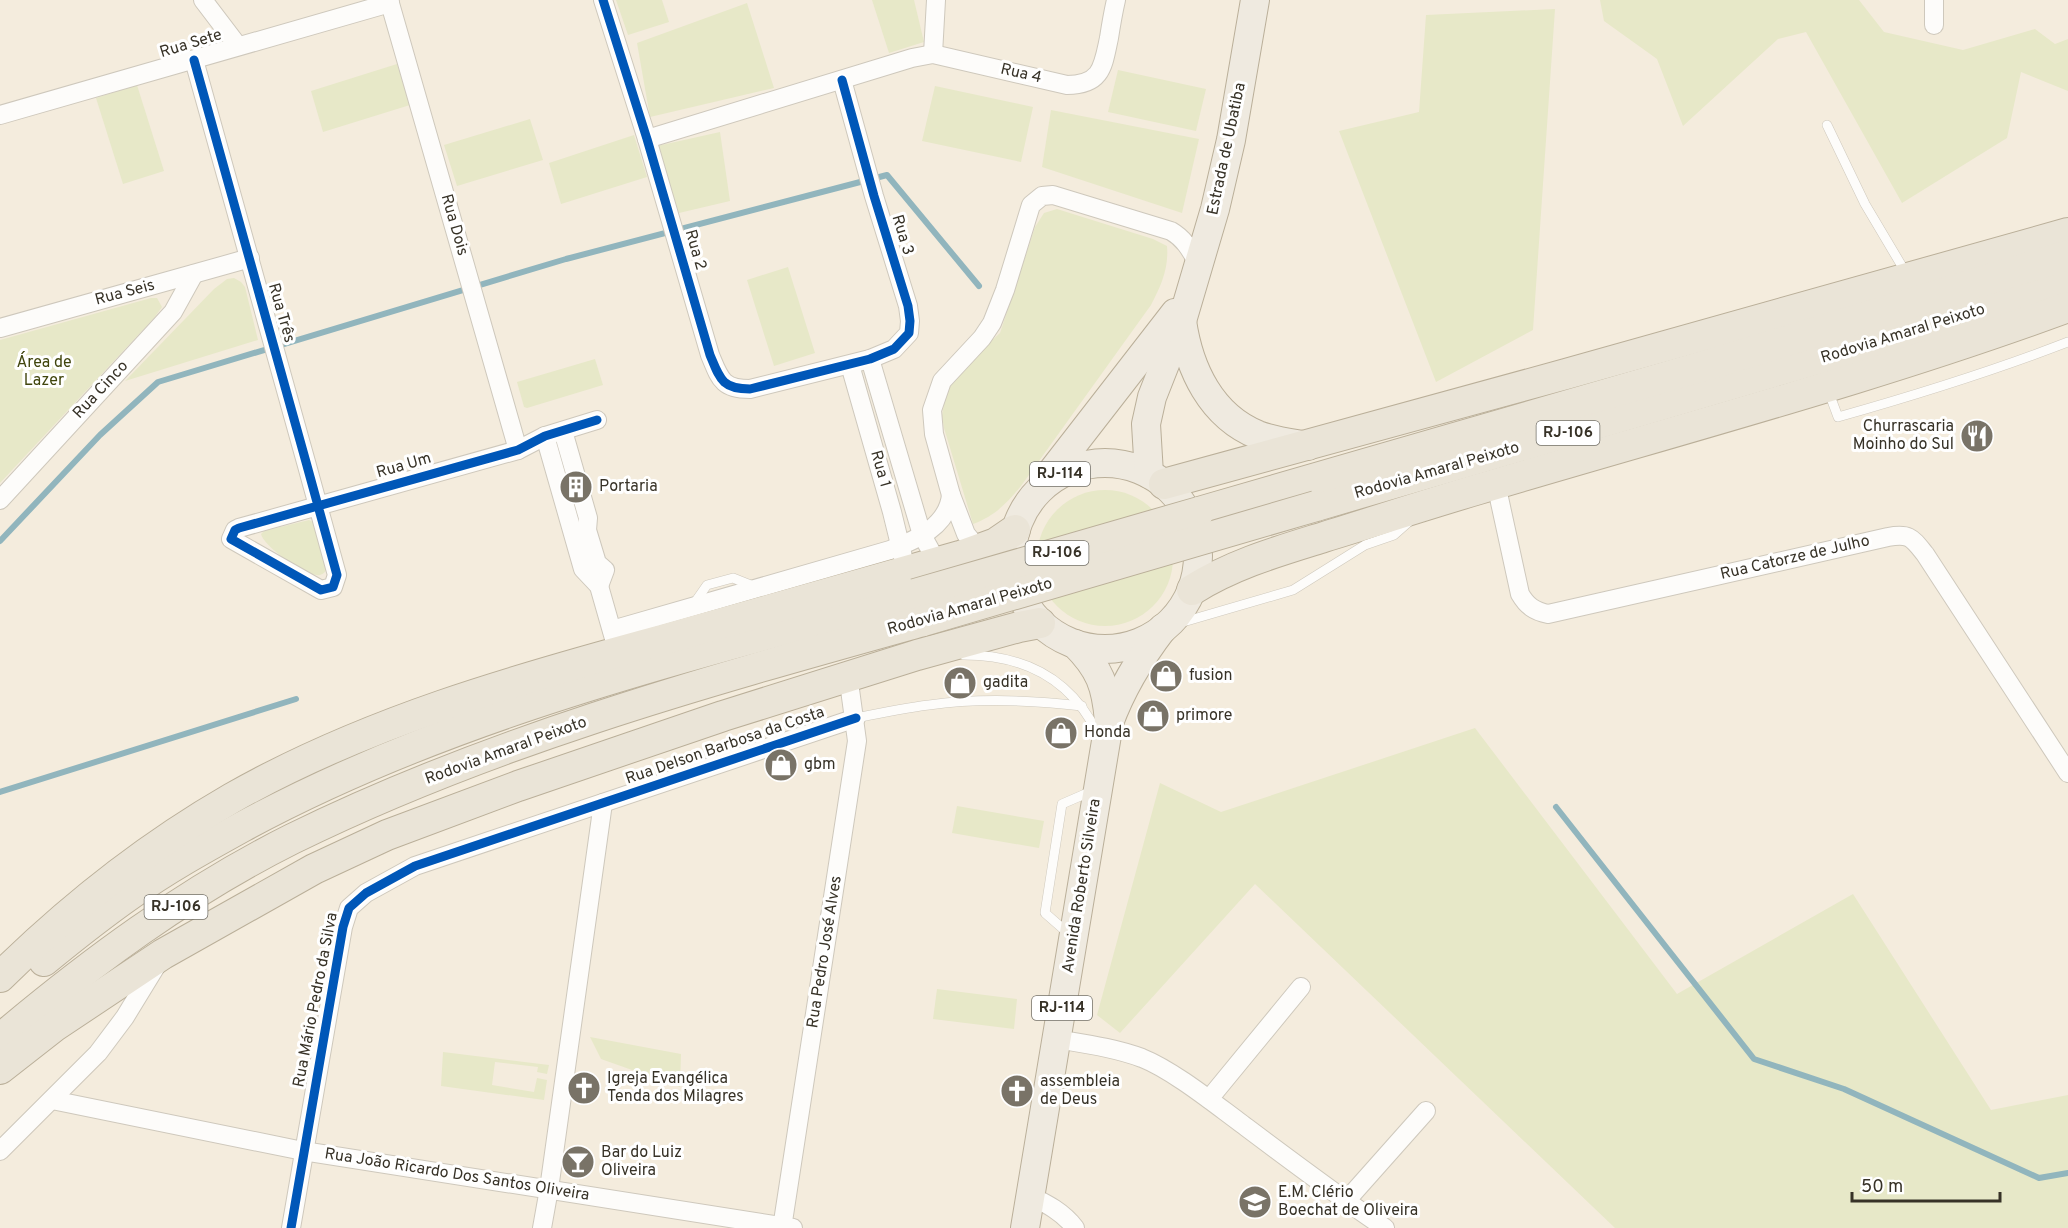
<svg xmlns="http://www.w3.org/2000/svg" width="2068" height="1228" viewBox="0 0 2068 1228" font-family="Overpass,sans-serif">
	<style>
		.green { fill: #e7e8c8 }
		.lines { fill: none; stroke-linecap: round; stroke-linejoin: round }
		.stream { stroke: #91b5bd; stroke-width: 6 }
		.service-casing { stroke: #cec8bc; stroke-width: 10 }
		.minor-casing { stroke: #cec8bc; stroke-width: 20 }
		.primary-casing { stroke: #baaf99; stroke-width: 30 }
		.trunk-casing { stroke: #baaf99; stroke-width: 32 }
		.service { stroke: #fdfcfa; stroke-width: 9 }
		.minor { stroke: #fdfcfa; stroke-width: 18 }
		.primary { stroke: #efeae0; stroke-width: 28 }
		.trunk { stroke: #eae4d7; stroke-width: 30 }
		.trunk-bridge-casing { stroke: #baaf99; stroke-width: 32; stroke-linecap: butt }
		.trunk-bridge { stroke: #eae4d7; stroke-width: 30 }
		.cycleway-casing { stroke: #fff; stroke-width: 13 }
		.cycleway { stroke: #0057b8; stroke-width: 9 }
		.labels { text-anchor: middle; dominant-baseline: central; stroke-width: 6; stroke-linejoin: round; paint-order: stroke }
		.shield { fill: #fff; stroke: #737068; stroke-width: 1.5 }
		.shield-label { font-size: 15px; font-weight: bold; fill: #373227 }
		.street-label { font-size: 16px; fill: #373227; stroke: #fff }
		.park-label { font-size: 16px; fill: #40450d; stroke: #fff }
		.poi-label { font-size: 16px; fill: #373227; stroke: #fff; text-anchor: start }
	</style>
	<rect width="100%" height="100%" fill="#f4ecdd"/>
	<g class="green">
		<path d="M616,0H662L669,22L628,35Z"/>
		<path d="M872,0H914L924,42L889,53Z"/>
		<path d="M1600,0H1859L1884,32L1963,50L2035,29L2055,44L2068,39V91L2021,72L2007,138L1902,203L1806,32L1778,39L1683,126L1657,59L1604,21Z"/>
		<path d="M747,3L774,88L650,117L637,43Z"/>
		<path d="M1555,9L1533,330L1436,382L1339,131L1419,112L1426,15Z"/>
		<path d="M397,64L410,105L323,132L311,91Z"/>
		<path d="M1118,70L1206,89L1196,131L1108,112Z"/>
		<path d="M137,85L164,171L123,184L96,98Z"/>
		<path d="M935,86L1033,107L1021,162L922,141Z"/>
		<path d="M1051,110L1199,139L1182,213L1042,167Z"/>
		<path d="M530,119L543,160L457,186L444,145Z"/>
		<path d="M720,132L730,201L679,213L657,146Z"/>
		<path d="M634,135L647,177L561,204L549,163Z"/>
		<path d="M1057,209L1153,239L1167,246C1169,268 1161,286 1151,305L1021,486C1007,503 995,516 973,524L944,428L942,416L945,397L954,379L976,355L1000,333L1035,227L1044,213Z"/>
		<path d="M788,267L815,353L774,366L747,280Z"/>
		<path d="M234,278L241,282L245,287L258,340L125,381L214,289L227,279Z"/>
		<path d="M151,298H157L162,307L154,318L0,483V340Z"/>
		<path d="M595,359L603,385L527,408L524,407L517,382Z"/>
		<circle cx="1105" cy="558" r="68"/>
		<path d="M309,520L313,522L327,568C325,572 325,573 320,575C308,578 263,546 261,534L264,531Z"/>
		<path d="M1475,728L1677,994L1853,894L1991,1110L2068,1095V1228H1615L1255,884L1120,1033L1097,1015L1160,783L1221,812Z"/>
		<path d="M957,806L1044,821L1039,848L952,833Z"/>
		<path d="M937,989L1017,999L1014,1029L933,1019Z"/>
		<path d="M590,1037L681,1054L680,1087L601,1059Z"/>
		<path d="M443,1052L549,1065L547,1074L537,1072L538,1067L495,1062L492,1085L534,1092L537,1078L547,1080L544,1100L441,1086Z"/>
	</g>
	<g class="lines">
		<g class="stream">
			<path d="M0,541L100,435L158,382L566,259L887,175L979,286"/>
			<path d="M0,792L296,699"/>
			<path d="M1556,807L1754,1059L1844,1089L2039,1178L2068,1173"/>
		</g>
		<g class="service-casing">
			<g id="service">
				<path d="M1827,125L1865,204L1906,273"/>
				<path d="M1828,390L1838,417C1916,395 1993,371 2068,342"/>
				<path d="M693,605L707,585L733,578L753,586"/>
				<path d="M1166,627L1293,590L1365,545L1394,535L1411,520"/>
				<path d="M964,655C1024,655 1071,679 1098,734"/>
				<path d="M856,718C880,713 904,708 929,705C979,698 1031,700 1082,706"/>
				<path d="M1069,934L1045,913L1062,804L1092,791"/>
			</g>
		</g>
		<g class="minor-casing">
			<g id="minor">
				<path d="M203,0L238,46"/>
				<path d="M389,0L518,450"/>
				<path d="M603,0L647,139L710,355C720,379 722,389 750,389L870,359L894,349L909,333L910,321L908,306L874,196L842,80"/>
				<path d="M1934,0V25"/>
				<path d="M933,54L936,0"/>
				<path d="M194,60C242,231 290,403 337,575L333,587L321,590L231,539L235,530L239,528L518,450L545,436L597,420"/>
				<path d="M0,115L390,3"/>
				<path d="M647,139L912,58L933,54L1067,85C1102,85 1103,66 1109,38C1111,25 1113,13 1116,0"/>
				<path d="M0,328L250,258"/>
				<path d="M870,359L922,535L932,553L942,561"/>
				<path d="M850,365L892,512L903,557"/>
				<path d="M563,431L588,518L587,530L597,563L605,570L599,586"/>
				<path d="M545,436L583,569L599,586L615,642"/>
				<path d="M1496,484L1520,594C1527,606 1534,611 1548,614L1888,537C1910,533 1912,538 1925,554L2068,773"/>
				<path d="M0,500L173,312L194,274"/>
				<path d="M979,550L966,534L951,495L934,434L932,410L942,381L982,338L992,323L1005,290L1031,205L1042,196L1053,195L1171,231C1185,239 1191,251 1199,265"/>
				<path d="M612,630L890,550C916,540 948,526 951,495"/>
				<path d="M1057,1039C1086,1044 1115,1048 1142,1058C1172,1070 1211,1101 1238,1121C1286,1157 1335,1194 1385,1228"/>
				<path d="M1209,1099L1301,987"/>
				<path d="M52,1100L303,1151L793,1228"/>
				<path d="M0,1151L98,1053L125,1017L158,963"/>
				<path d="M1029,1195C1047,1204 1063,1212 1075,1228"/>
				<path d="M1346,1201L1426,1111"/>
				<path d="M291,1228L343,927L349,908L366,893L415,866L856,718"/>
				<path d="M542,1228L549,1189L603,803"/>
				<path d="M782,1228L857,741L848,675"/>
			</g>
		</g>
		<g class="primary-casing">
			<g id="primary">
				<path d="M1182,321C1189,369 1211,416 1258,435C1274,441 1291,443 1308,446"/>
				<circle cx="1105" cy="556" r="93"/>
				<path d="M1149,474L1146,424L1152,397L1182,321L1215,209L1231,140L1255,0"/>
				<path d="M1047,478L1175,313"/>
				<path d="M1075,644C1100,669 1106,686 1109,721"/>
				<path d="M1025,1228L1109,723C1122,687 1140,658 1163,628"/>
			</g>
		</g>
		<g class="trunk-casing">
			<g id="trunk">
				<path d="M1164,484L1566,374L2068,233"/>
				<path d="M1316,506L1869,344L2068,284"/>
				<path d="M1199,512L1731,358L2068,255"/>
				<path d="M1192,590C1233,564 1279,551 1324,537C1376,521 1428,504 1479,489C1676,430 1875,378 2068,307"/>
				<path d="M44,961C72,938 101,915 131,894C166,869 204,848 242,827C452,713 686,657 915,594"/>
				<path d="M0,977C70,908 147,847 232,798C366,722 514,680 662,640C762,612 861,584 960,556L996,543L1015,530"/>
				<path d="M0,1039C90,963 186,892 292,839C493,740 708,681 923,621"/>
				<path d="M0,1069L55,1026L163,954L314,869L387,835L518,786L723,716L917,655L1019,627L1040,623"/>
			</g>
		</g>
		<use href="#service" class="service"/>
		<use href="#minor" class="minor"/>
		<use href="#primary" class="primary"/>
		<use href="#trunk" class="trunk"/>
		<g class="trunk-bridge-casing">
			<g id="trunk-bridge">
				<path d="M915,594L1199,512"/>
				<path d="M923,621L1316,506"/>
			</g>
		</g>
		<use href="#trunk-bridge" class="trunk-bridge"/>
		<g class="cycleway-casing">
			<g id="cycleway">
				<path d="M603,0L647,139L710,355C720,379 722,389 750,389L870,359L894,349L909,333L910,321L908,306L874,196L842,80"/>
				<path d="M194,60C242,231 290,403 337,575L333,587L321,590L231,539L235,530L239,528L518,450L545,436L597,420"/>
				<path d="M291,1228L343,927L349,908L366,893L415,866L856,718"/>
			</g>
		</g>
		<use href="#cycleway" class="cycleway"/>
	</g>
	<defs>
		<g id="restaurant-disc" transform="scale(1.725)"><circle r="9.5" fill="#797367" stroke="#fff"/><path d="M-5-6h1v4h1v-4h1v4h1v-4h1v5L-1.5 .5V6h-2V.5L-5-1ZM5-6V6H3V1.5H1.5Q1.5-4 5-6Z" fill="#fff"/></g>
		<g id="building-disc" transform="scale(1.725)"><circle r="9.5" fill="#797367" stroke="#fff"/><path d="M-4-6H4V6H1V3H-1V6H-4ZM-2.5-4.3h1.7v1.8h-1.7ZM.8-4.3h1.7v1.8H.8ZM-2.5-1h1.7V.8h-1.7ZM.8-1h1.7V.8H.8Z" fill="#fff"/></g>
		<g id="shop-disc" transform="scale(1.725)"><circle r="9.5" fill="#797367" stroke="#fff"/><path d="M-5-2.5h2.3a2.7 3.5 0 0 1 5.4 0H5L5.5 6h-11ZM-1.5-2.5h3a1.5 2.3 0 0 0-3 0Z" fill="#fff"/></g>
		<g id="church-disc" transform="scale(1.725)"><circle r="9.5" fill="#797367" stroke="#fff"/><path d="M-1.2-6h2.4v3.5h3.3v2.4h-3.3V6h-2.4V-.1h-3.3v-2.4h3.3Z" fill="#fff"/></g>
		<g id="bar-disc" transform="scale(1.725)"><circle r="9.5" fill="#797367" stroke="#fff"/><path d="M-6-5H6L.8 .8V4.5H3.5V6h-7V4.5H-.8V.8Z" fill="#fff"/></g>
		<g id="school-disc" transform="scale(1.725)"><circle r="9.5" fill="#797367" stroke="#fff"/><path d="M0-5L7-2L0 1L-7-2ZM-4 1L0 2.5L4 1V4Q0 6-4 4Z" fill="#fff"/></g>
	</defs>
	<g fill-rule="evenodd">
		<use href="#restaurant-disc" x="1977" y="436"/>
		<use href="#building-disc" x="576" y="487"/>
		<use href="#shop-disc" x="1166" y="676"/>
		<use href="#shop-disc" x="960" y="683"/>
		<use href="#shop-disc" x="1153" y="716"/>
		<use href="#shop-disc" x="1061" y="733"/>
		<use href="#shop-disc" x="781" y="765"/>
		<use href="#church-disc" x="584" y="1088"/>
		<use href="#church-disc" x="1017" y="1091"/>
		<use href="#bar-disc" x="578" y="1162"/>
		<use href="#school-disc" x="1255" y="1202"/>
	</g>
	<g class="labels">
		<g class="shield">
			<rect x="1536.5" y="421" width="63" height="24" rx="4.5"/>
			<rect x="1030" y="462" width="60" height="24" rx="4.5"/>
			<rect x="1025.5" y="541" width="63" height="24" rx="4.5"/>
			<rect x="144.5" y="895" width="63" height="24" rx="4.5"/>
			<rect x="1032" y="996" width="60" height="24" rx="4.5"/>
		</g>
		<g class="shield-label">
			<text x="1568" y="433">RJ-106</text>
			<text x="1060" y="474">RJ-114</text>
			<text x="1057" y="553">RJ-106</text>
			<text x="176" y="907">RJ-106</text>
			<text x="1062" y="1008">RJ-114</text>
		</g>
		<g class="street-label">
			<text transform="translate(191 44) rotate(-17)">Rua Sete</text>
			<text transform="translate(1021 74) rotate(13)">Rua 4</text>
			<text transform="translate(1227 149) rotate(-78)">Estrada de Ubatiba</text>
			<text transform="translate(454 225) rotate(74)">Rua Dois</text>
			<text transform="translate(902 235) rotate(73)">Rua 3</text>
			<text transform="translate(695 250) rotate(74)">Rua 2</text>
			<text transform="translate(125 293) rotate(-15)">Rua Seis</text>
			<text transform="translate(281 313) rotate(74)">Rua Três</text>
			<text transform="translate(1903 334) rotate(-17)">Rodovia Amaral Peixoto</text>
			<text transform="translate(101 390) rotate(-47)">Rua Cinco</text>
			<text transform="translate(404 466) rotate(-16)">Rua Um</text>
			<text transform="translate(880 469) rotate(74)">Rua 1</text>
			<text transform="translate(1437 471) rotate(-16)">Rodovia Amaral Peixoto</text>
			<text transform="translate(1795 558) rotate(-13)">Rua Catorze de Julho</text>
			<text transform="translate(970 607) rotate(-16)">Rodovia Amaral Peixoto</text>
			<text transform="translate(725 746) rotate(-19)">Rua Delson Barbosa da Costa</text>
			<text transform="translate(506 751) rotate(-20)">Rodovia Amaral Peixoto</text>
			<text transform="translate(1082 886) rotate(-81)">Avenida Roberto Silveira</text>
			<text transform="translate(825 952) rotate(-81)">Rua Pedro José Alves</text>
			<text transform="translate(316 1000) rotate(-79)">Rua Mário Pedro da Silva</text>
			<text transform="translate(457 1175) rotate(9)">Rua João Ricardo Dos Santos Oliveira</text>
		</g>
		<g class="park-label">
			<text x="44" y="363">Área de<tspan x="44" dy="18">Lazer</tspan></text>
		</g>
		<g class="poi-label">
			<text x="1954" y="427" text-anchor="end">Churrascaria<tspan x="1954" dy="18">Moinho do Sul</tspan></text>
			<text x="599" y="487">Portaria</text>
			<text x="1189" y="676">fusion</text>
			<text x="983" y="683">gadita</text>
			<text x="1176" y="716">primore</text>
			<text x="1084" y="733">Honda</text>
			<text x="804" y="765">gbm</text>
			<text x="607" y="1079">Igreja Evangélica<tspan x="607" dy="18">Tenda dos Milagres</tspan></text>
			<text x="1040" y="1082">assembleia<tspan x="1040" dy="18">de Deus</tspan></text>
			<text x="601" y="1153">Bar do Luiz<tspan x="601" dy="18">Oliveira</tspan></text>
			<text x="1278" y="1193">E.M. Clério<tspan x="1278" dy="18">Boechat de Oliveira</tspan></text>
		</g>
	</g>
	<path d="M1852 1192v9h148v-9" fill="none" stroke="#373227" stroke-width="3"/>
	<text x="1861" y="1192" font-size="18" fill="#373227" stroke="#ffffff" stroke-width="4.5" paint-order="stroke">50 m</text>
</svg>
